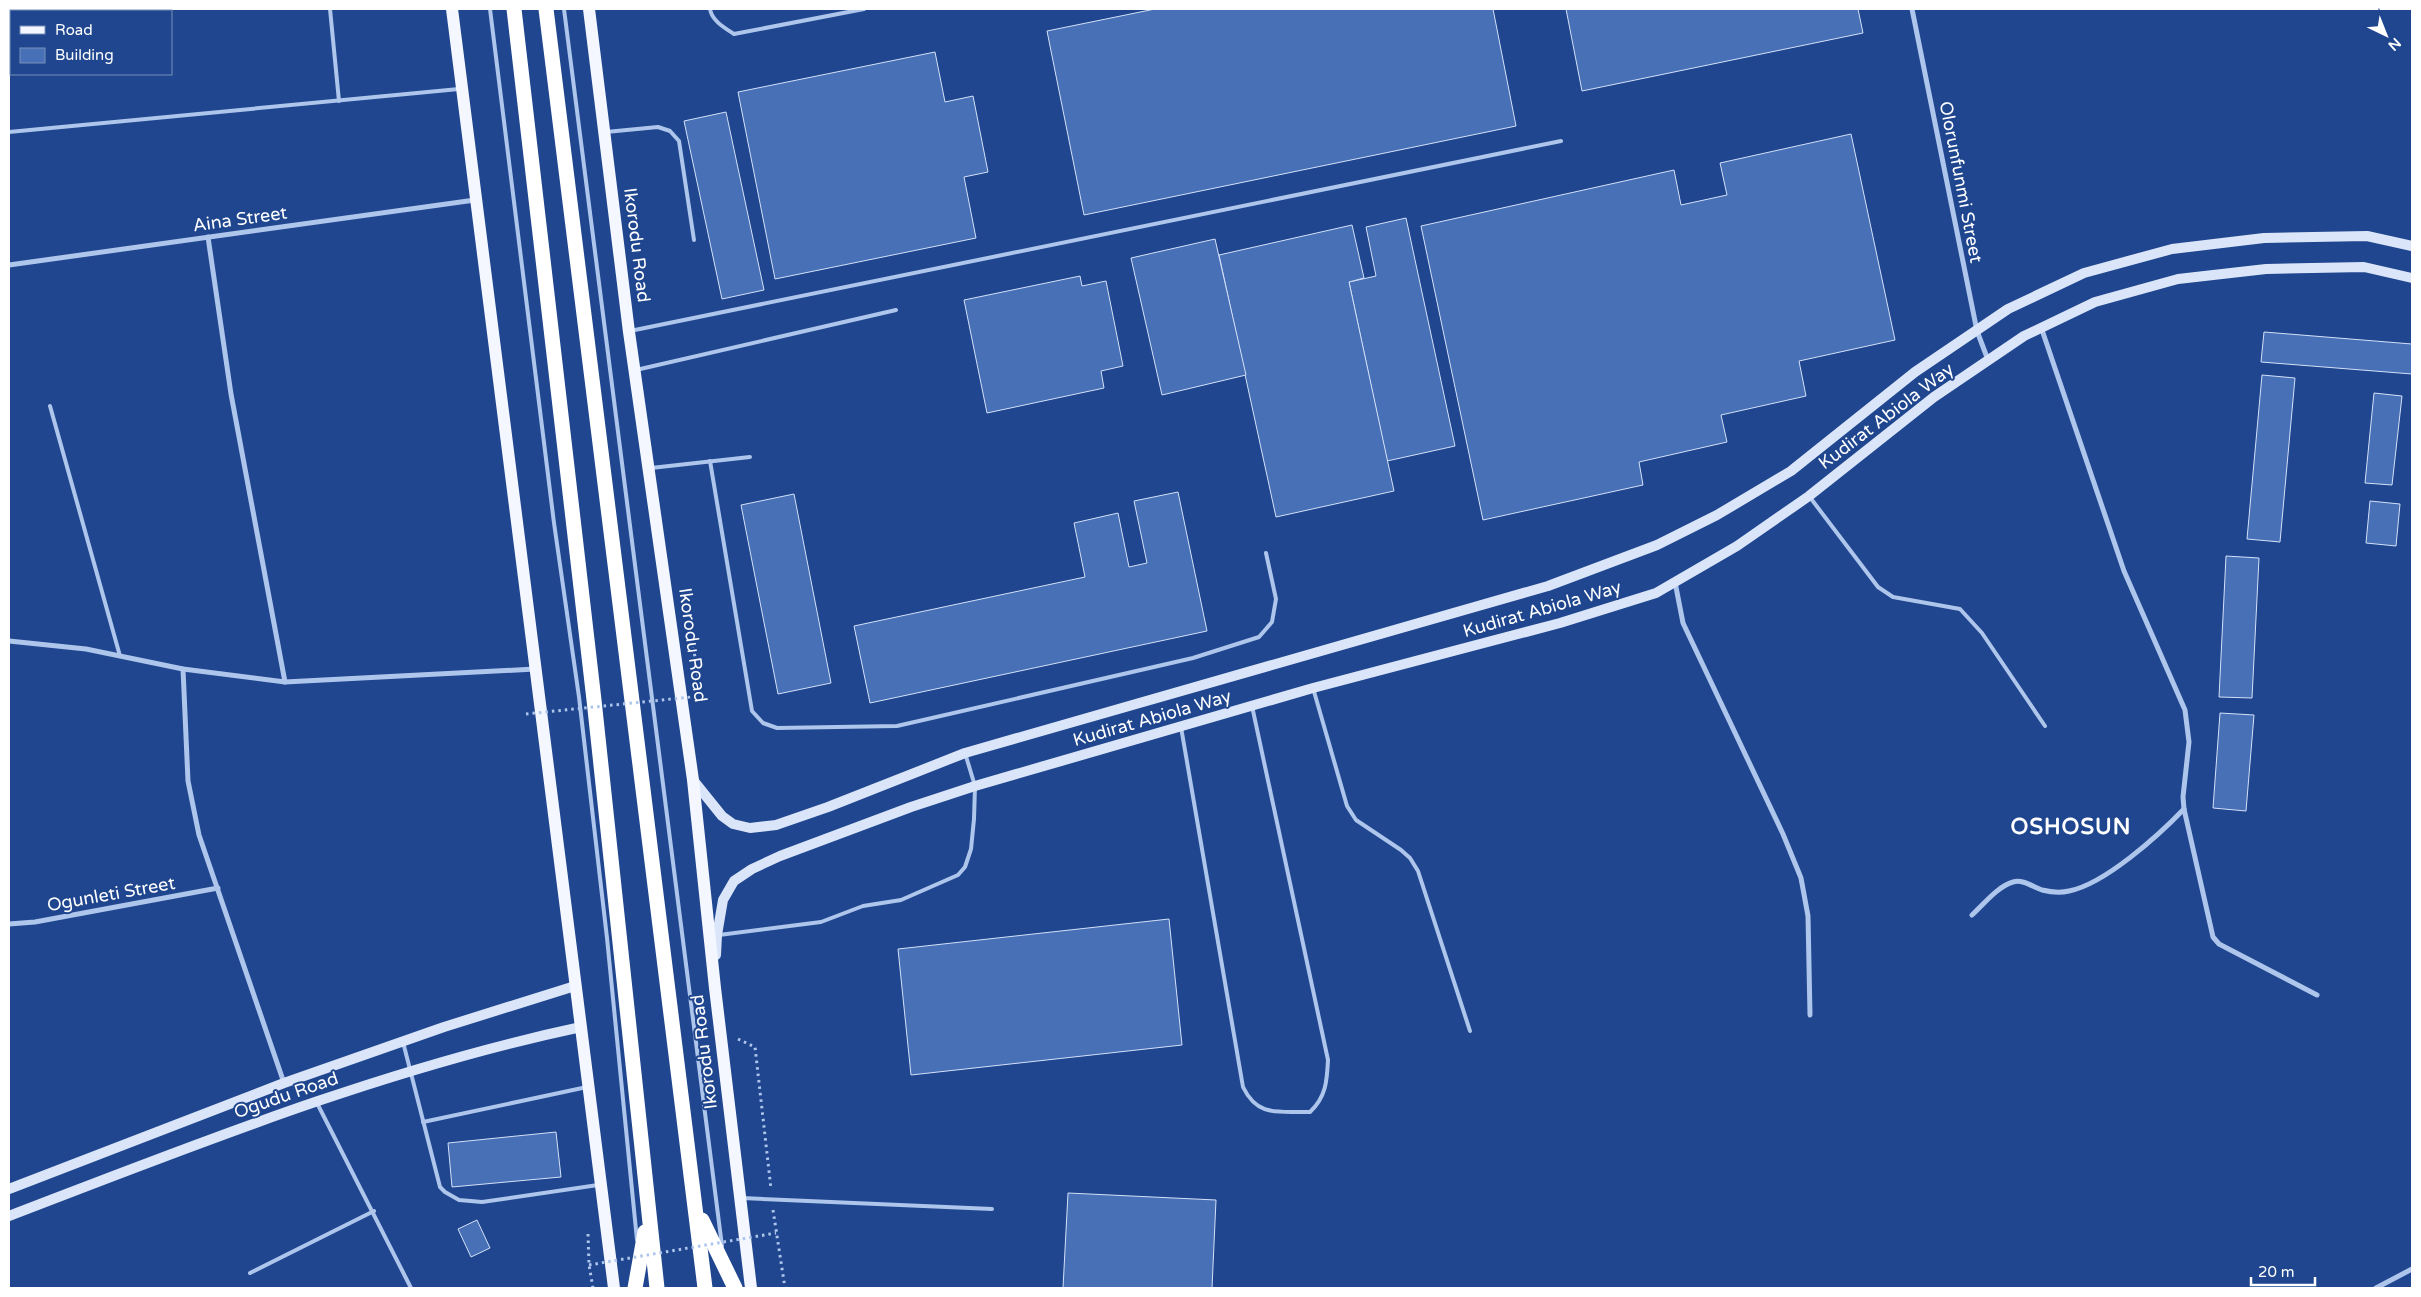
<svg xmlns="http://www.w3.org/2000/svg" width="2421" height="1297" viewBox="0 0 2421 1297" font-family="'Varela Round',sans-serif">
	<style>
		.building { fill: #4870b6; stroke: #d4e1f9 }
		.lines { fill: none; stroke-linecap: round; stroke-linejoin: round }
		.path { stroke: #aec5ec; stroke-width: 3; stroke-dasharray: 2.5 4; stroke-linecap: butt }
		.lane { stroke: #aec5ec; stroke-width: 4 }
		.street { stroke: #aec5ec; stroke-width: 5 }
		.secondary { stroke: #dae5f9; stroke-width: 10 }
		.primary { stroke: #f4f7ff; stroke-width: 12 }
		.highway { stroke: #fff; stroke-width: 15 }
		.path-bridge { stroke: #aec5ec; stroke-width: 3; stroke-dasharray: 2.5 4; stroke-linecap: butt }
		.labels { text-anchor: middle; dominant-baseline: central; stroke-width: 4; stroke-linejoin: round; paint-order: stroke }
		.street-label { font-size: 18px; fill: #fff; stroke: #1f468e }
		.district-label { font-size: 22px; font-weight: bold; letter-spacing: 1px; fill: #fff; stroke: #1f468e }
	</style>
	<rect width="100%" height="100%" fill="#1f468e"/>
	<g class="building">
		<path d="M1155,9H1493L1516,126L1084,215L1047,31Z"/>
		<path d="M1566,9H1858L1863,33L1582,91Z"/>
		<path d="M935,52L945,102L973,96L988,172L964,177L976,238L775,279L738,92Z"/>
		<path d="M726,112L764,290L722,299L684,121Z"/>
		<path d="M1851,134L1895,340L1799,361L1806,396L1721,415L1727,442L1639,462L1643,485L1483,520L1421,226L1674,170L1681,205L1727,195L1720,163Z"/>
		<path d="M1406,218L1455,446L1387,461L1349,282L1376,276L1366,227Z"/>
		<path d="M1352,225L1364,278L1349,282L1394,491L1276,517L1219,255Z"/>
		<path d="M1215,239L1246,375L1162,395L1131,258Z"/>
		<path d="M1080,276L1082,286L1106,281L1123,366L1101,371L1104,388L987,413L964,300Z"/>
		<path d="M2264,332L2412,344V374L2261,362Z"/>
		<path d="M2262,375L2295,378L2280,542L2247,539Z"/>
		<path d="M2374,393L2402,396L2392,485L2365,483Z"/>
		<path d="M1178,492L1207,631L870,703L854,626L1085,577L1074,523L1118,513L1129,567L1147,563L1134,501Z"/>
		<path d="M794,494L831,683L778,694L741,505Z"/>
		<path d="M2370,501L2400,504L2396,546L2366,543Z"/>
		<path d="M2226,556L2259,558L2252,698L2219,697Z"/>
		<path d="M2220,713L2254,715L2246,811L2213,808Z"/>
		<path d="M1169,919L1182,1045L911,1075L898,949Z"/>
		<path d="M556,1132L561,1177L452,1187L448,1143Z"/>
		<path d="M1068,1193L1216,1200L1212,1288H1063Z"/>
		<path d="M477,1220L490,1248L471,1257L458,1229Z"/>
	</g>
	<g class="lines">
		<g class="path">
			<path d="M692,648L694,651L701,696"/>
			<path d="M738,1039L755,1047L771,1189"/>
			<path d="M773,1210L785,1288"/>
			<path d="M588,1234L589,1265L593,1288"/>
		</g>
		<g class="lane">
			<path d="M330,9L339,101"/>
			<path d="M490,9L554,523L579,697L607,938L637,1240"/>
			<path d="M564,9L722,1246"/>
			<path d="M710,9C712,21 725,28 734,34L864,9"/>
			<path d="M9,132L459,89"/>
			<path d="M606,132L658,127L670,131L679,141L694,240"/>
			<path d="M630,331L1561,141"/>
			<path d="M636,370L896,310"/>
			<path d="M50,406L120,656"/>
			<path d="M710,461L752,711L763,723L777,728L897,726L1193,658L1259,637L1272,622L1276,599L1266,553"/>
			<path d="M651,468L750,457"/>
			<path d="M1809,496L1878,587L1893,597L1960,609L1982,633L2045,726"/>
			<path d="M1313,688L1347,806L1356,820L1401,850L1410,858L1418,871L1470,1031"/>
			<path d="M1181,727L1243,1087C1258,1118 1279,1111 1310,1112C1326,1097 1327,1081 1328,1060L1252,706"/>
			<path d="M719,935L821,922L863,906L901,900L958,875L965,867L971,849L974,819L975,786L965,753"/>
			<path d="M403,1042L440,1187L445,1192L459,1200L482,1202L598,1185"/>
			<path d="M317,1103L411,1288"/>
			<path d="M423,1122L587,1087"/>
			<path d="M742,1198L992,1209"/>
			<path d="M250,1273L374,1211"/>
		</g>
		<g class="street">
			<path d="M1912,9L1977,331L1988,360"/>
			<path d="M208,237L231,394L285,682"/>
			<path d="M9,265L475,200"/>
			<path d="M2041,327L2124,571L2185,710L2189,742L2183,797L2184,809L2213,937L2219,944L2317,995"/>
			<path d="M1675,582L1683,623L1783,834L1801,878L1808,916L1810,1015"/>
			<path d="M9,641L86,649L183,669L285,682L535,669"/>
			<path d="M183,669L188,781L199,835L284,1083"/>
			<path d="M1972,915C1983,905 1998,886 2013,882C2023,879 2033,887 2042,890C2050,892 2061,893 2069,891C2105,884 2159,835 2184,809"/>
			<path d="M9,924L35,922L218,888"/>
			<path d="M2376,1288L2412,1269"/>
		</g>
		<g class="secondary">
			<path d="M693,780L722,816L733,824L750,828L776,825L828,807L965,753L1548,586L1657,545L1717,515L1791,471L1915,372L2008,309L2084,273L2172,249L2264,238L2367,236L2412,246"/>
			<path d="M716,955L717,935L723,900L734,881L752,869L780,856L911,807L975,786L1313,688L1560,623L1656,593L1737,546L1809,496L1934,397L2024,336L2095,302L2178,279L2266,269L2364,267L2412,278"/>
			<path d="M9,1189L284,1083L444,1027L575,986"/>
			<path d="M9,1216C197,1144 383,1069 581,1027"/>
		</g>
		<g class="primary">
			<path d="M452,9L614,1288"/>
			<path d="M589,9L629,332L693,780L715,988L751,1288"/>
		</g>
		<g class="highway">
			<path d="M514,9L594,700L657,1288"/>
			<path d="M546,9L705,1288"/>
			<path d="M702,1220L735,1288"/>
			<path d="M635,1288L645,1232"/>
		</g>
		<g class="path-bridge">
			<path d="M526,714L701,696"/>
			<path d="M589,1265L776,1233"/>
		</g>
	</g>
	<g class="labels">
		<g class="street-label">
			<text transform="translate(1961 182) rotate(79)">Olorunfunmi Street</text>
			<text transform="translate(240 219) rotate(-8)">Aina Street</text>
			<text transform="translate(637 245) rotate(83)">Ikorodu Road</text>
			<text transform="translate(1886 416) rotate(-37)">Kudirat Abiola Way</text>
			<text transform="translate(1542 609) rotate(-16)">Kudirat Abiola Way</text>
			<text transform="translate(693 645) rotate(82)">Ikorodu Road</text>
			<text transform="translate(1152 718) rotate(-16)">Kudirat Abiola Way</text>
			<text transform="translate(111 894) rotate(-10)">Ogunleti Street</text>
			<text transform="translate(704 1052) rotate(-97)">Ikorodu Road</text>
			<text transform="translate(286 1095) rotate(-19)">Ogudu Road</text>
		</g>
		<g class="district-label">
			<text x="2071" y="827">OSHOSUN</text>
		</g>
	</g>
	<rect width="2421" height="1297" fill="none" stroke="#ffffff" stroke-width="20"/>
	<rect x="10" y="10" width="162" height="65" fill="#1f468e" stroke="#7990bb"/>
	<rect x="20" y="26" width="25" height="8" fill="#f4f7ff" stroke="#7990bb"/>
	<text x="55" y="35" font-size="15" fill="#ffffff">Road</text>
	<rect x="20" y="48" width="25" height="15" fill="#4870b6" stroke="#7990bb"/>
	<text x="55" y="60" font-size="15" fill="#ffffff">Building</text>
	<g transform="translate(2386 35) rotate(137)" stroke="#1f468e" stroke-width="4" paint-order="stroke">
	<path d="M0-4L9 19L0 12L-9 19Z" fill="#ffffff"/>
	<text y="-8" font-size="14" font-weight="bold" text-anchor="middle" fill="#ffffff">N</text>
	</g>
	<path d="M2251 1277v8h64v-8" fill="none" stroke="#ffffff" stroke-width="2.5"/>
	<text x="2258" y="1277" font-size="15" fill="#ffffff" stroke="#1f468e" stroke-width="4" paint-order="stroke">20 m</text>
</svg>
